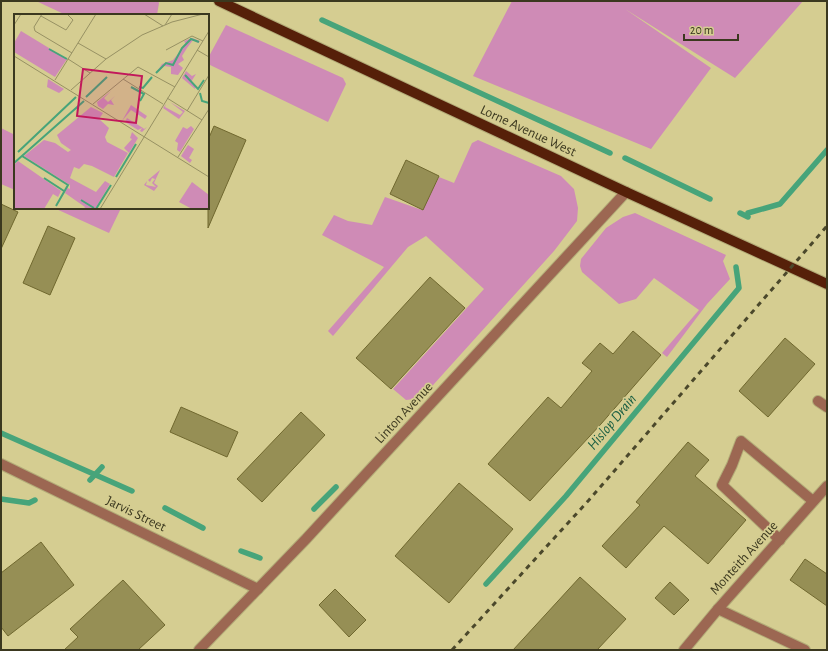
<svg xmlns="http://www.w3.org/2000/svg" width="828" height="651" viewBox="0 0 828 651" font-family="'Alegreya Sans',sans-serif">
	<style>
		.green { fill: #cf8bb6 }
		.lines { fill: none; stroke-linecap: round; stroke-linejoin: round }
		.stream { stroke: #47a47a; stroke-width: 5.5 }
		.building { fill: #968f55; stroke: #70682f }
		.minor-casing { stroke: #b3ac78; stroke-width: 12 }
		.major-casing { stroke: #b3ac78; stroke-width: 12 }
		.minor { stroke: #9c6752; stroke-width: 10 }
		.major { stroke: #562009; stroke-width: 10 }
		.rail { stroke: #4b482b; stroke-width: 3; stroke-dasharray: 5 5; stroke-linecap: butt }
		.labels { text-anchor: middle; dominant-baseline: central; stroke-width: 3.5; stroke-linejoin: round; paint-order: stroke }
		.street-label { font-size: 14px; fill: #3b381f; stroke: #d5cd91 }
		.water-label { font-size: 15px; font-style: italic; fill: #195e42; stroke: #d5cd91 }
		.inset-river { fill: none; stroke: #47a47a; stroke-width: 2 }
		.inset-road { fill: none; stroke: #979163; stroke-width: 1 }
		.view { fill: #c2185b; fill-opacity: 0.15; stroke: #c2185b; stroke-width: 2 }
		.inset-edge { fill: none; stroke: #3b381f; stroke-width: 2 }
	</style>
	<rect width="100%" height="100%" fill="#d5cd91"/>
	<g class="green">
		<path d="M36,1H158L159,3L157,15H66Z"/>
		<path d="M512,1H803L735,78L625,9L711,68L651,149L473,76Z"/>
		<path d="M226,25L343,78L346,84L328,122L208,64V58Z"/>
		<path d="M1,128L15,135V190L1,184Z"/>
		<path d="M478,140L561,176L574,189L578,208L577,221L554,251L425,394L415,399L406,400L393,389L484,289L426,236L408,247L333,336L328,331L384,267L322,235L334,215L348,221L372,225L385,197L422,210L439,177L454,183L472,143Z"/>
		<path d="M54,208H121L109,233Z"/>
		<path d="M635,213L726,255L723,261L730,279L707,304L667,357L662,353L699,310L654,278L636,299L619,304L582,272L580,266L581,259L606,228L623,217Z"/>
	</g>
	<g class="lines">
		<g class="stream">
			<path d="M322,20L610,153"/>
			<path d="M625,158L710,199"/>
			<path d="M740,213L748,217"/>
			<path d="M748,213L780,204L827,150"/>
			<path d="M1,433L132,491"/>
			<path d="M90,480L102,467"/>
			<path d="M1,499L29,503L35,500"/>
			<path d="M165,508L203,528"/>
			<path d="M314,509L336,487"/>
			<path d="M241,551L260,558"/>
			<path d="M486,584L566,496L739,288L736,267"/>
		</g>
	</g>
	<g class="building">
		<path d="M214,126L246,140L208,228V140Z"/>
		<path d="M406,160L439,176L423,210L390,194Z"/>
		<path d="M1,204L18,212L1,249Z"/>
		<path d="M48,226L75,238L50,295L23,283Z"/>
		<path d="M430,277L465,308L391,389L356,358Z"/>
		<path d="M633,331L661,355L601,424L530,501L488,464L548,397L561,408L592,371L582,363L600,343L613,354Z"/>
		<path d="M785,338L815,364L768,417L739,391Z"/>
		<path d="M181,407L238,432L227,457L170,432Z"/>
		<path d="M301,412L325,435L262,502L237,479Z"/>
		<path d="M688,442L709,460L695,476L746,520L708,564L664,526L626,568L602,546L640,505L636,502Z"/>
		<path d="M459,483L513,529L449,603L395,556Z"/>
		<path d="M41,542L74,585L8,636L1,627V573Z"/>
		<path d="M805,559L827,574V606L790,580Z"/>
		<path d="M580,577L626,619L597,650H513Z"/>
		<path d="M123,580L165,625L138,650H64L78,637L70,629Z"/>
		<path d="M670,582L689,600L674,615L655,598Z"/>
		<path d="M335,589L366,620L349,637L319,605Z"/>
	</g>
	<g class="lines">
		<g class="minor-casing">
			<g id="minor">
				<path d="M818,401L827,407"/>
				<path d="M1,464L258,589"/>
				<path d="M780,540L722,485L732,465L741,441L813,501"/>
				<path d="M718,609L805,650"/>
				<path d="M199,650L306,539L626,192"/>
				<path d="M684,650L718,609L827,486"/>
			</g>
		</g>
		<g class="major-casing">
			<path id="major" d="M219,1L626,192L827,284"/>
		</g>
		<use href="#minor" class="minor"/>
		<use href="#major" class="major"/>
		<path class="rail" d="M452,650L589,500L827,226"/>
	</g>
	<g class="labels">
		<g class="street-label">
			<text transform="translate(528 131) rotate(25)">Lorne Avenue West</text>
			<text transform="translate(404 413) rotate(-47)">Linton Avenue</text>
			<text transform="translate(136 514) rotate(26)">Jarvis Street</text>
			<text transform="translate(744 558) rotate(-48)">Monteith Avenue</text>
		</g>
		<g class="water-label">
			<text transform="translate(612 422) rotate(-50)">Hislop Drain</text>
		</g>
	</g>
	<g transform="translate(14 14)">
		<rect width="195" height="195" fill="#d5cd91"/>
		<path d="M7,17L53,45L41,63L0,38V29ZM178,24L186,27L184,29L179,26L173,34L168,42L170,46L164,50L169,54L164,61L157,60V53L150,52L142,59L148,50L159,46L172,30L170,27ZM172,57L178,62L182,60L177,68L182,72L181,75L168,64ZM34,65L50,75L45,79L33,73ZM97,77L90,84L94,88L101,82L97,86L100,91L94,90L89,95L84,92L83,88ZM156,88L171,97L165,105L149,94L152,90L151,93L166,101L169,98ZM117,91L133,102L131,105L117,96L108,107ZM77,93L89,99L85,105L95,114L91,123L93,128L114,139L100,163L78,152L70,150L65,155L60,153L56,164L82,178L91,167L96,170L81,195H70L71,193L51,179L53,174L56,175V171L10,142L30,126L41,129L54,138L57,136L47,129L43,121ZM113,104L129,114L130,115L133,113L128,118L126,117L128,114L124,116L111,108ZM177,112L180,115L166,138L163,136L164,129L161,127L169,113L173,115ZM118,118L124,124L115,139L110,134L118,125L116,124ZM174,131L180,135L175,144L178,146L176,149L167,142ZM4,147L47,177L44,183L39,180L30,195H0V151ZM146,156L140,169L144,172L140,177L130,171L133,167L132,171L142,173L138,169L141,165L138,164L136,168L134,166ZM178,168L195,181V195H178L165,188Z" fill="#cf8bb6"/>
		<path class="inset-river" d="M35,35L53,45M142,59L152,49L159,51L168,34L177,25L185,28M171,61L184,75L190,66M117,73L130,80L126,87M125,73L129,74L138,63M186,79L188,87L195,89M72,83L93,63M4,138L62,83M8,142L54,171L42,192M0,149L70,87M102,163L122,130M30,164L50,177M67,186L80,194M82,195L97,171"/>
		<path class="inset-road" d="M28,0L20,13L21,17L58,39M130,0L149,12M27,2L52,16L59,6L53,0M0,11L7,0M151,11L158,0M64,29L92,45M152,36L178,22L189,27M183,36L195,43M0,42L195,163M54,45L76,59M109,65L149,90M41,66L82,0M57,76L92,45L128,21L158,8L189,0M153,84L188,106M79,90L124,53L161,73M173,97L195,61M164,143L195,95M86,195L195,17"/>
		<path class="view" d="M69,55L128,62L122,109L63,102Z"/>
		<rect width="195" height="195" class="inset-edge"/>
	</g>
	<rect width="828" height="651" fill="none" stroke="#3b381f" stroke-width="4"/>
	<path d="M684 34v6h54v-6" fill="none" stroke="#3b381f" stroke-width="2"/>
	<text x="690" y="34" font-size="12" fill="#3b381f" stroke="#d5cd91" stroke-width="3" paint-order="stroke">20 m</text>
</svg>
